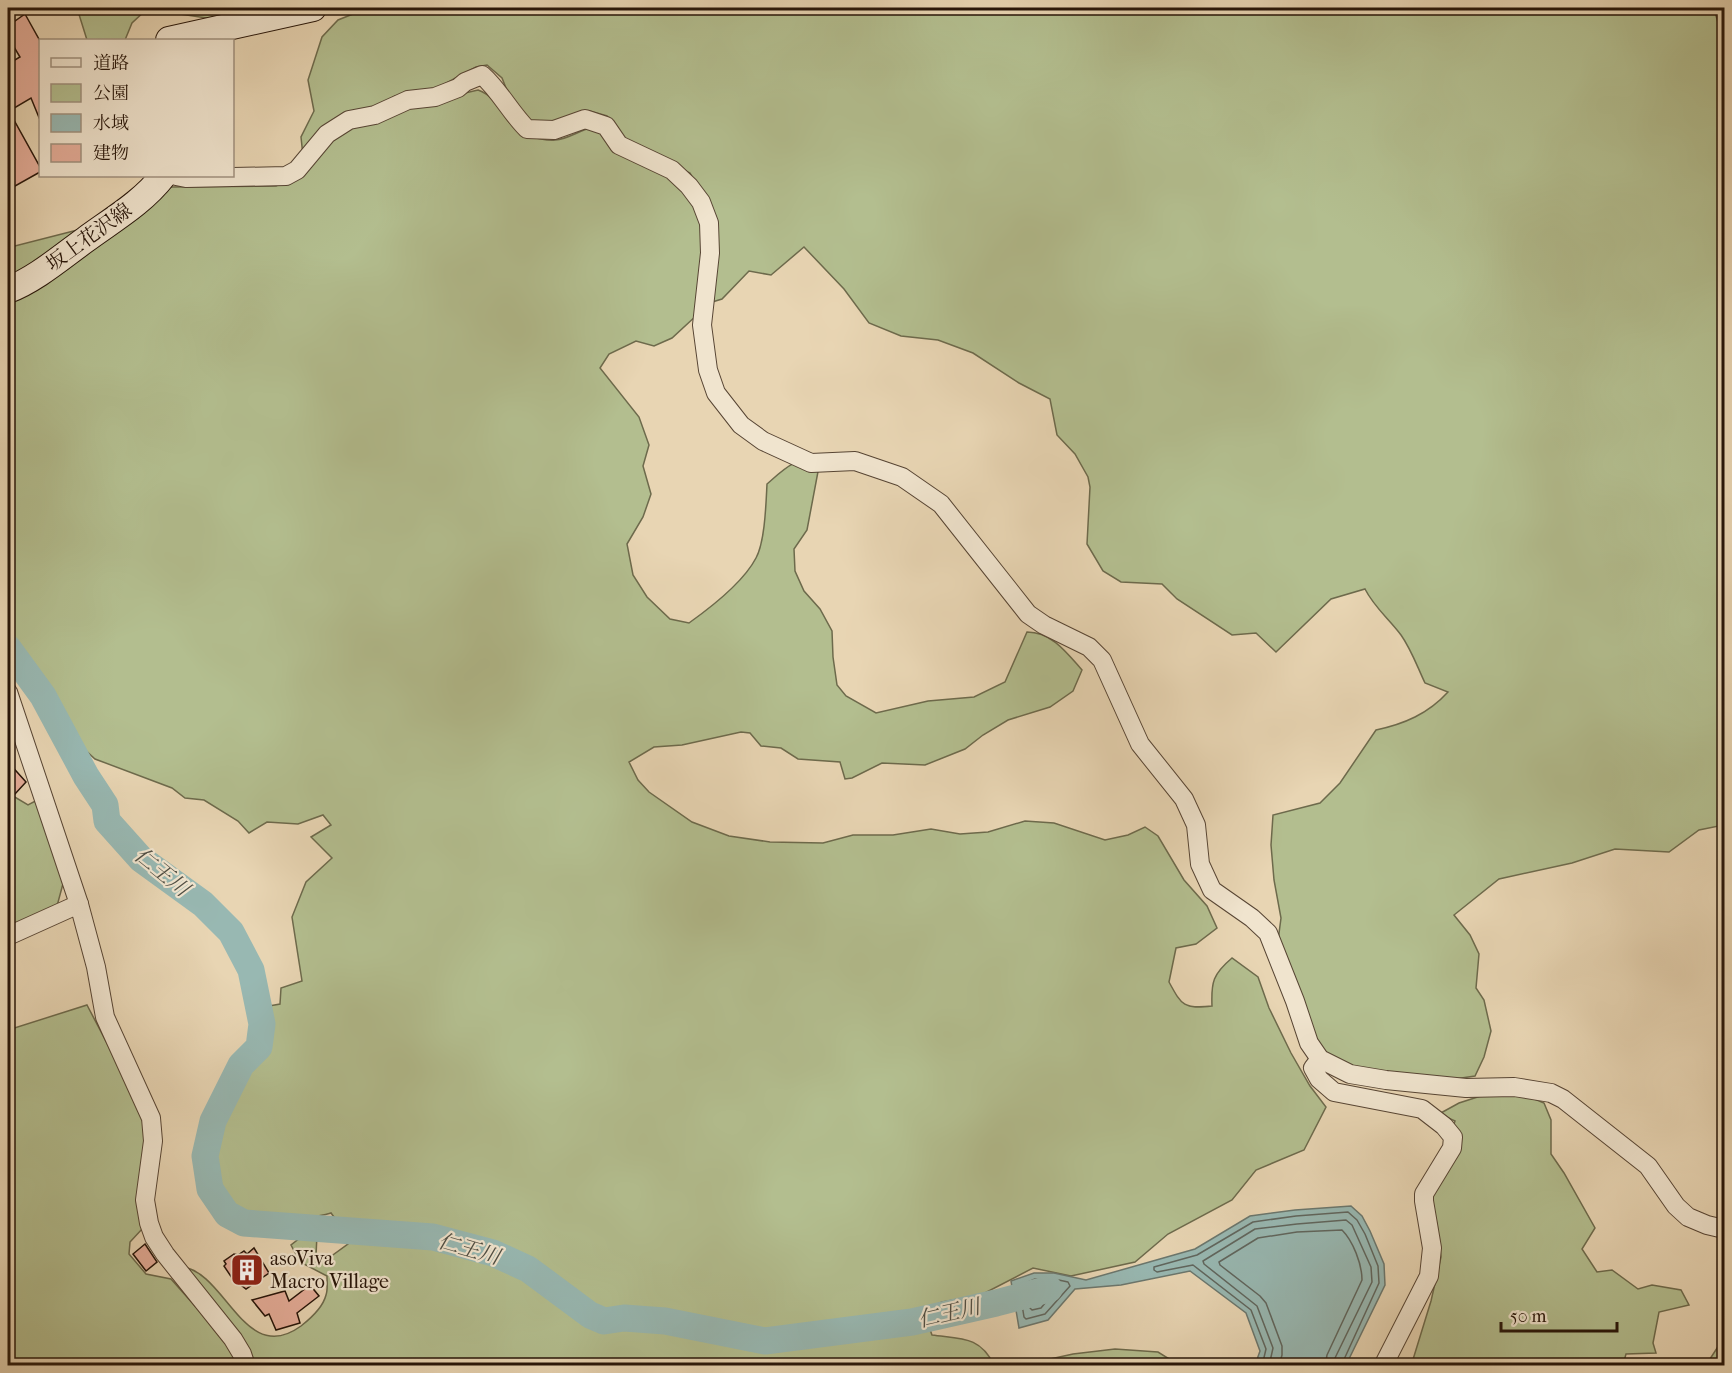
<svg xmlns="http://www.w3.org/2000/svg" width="1732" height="1373" viewBox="0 0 1732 1373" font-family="'IM FELL French Canon','Noto Serif JP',serif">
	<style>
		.green { fill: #b3be8f; stroke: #6d6a4c; stroke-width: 1.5 }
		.water { fill: #98b8b2; stroke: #6b776e; stroke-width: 1.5 }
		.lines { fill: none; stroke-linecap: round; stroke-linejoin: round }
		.shore { stroke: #60665e; stroke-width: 1.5 }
		.river { stroke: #98b8b2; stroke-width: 27 }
		.building { fill: #e5ad99; stroke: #271509; stroke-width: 1.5 }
		.minor-casing { stroke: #574534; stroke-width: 20 }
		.secondary-casing { stroke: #271509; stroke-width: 28 }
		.minor { stroke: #f0e4ce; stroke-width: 18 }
		.secondary { stroke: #f0e4ce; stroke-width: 26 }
		.labels { text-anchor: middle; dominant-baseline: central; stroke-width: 4.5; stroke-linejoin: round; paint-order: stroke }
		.street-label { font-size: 20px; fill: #271509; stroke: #f0e4ce }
		.poi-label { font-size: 20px; fill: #271509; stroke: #f0e4ce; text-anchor: start }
		.water-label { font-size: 21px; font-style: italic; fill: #4f4e44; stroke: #f0e4ce }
	</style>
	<rect width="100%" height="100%" fill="#e8d5b3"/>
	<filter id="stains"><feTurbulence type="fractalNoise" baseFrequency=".00333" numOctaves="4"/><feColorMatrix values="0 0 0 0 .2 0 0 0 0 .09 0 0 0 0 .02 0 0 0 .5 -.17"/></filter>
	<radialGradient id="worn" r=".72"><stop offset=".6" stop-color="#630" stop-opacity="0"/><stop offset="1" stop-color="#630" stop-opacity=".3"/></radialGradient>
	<g class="green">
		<path d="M77,8H260L213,19L147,9L132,23L125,40H87Z"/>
		<path d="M368,8H1710L1715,13L1724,40V825L1699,830L1669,852L1615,849L1572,863L1499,879L1454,915L1470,935L1479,954L1476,988L1484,1000L1491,1031L1484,1057L1475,1076L1448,1080L1373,1084L1325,1053L1311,1034L1278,941L1281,918L1274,880L1271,845L1273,815L1320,803L1340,783L1376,730C1404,724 1428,714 1448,692L1425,683C1417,666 1411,649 1401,635C1389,619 1374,607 1365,589L1331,599L1276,652L1256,633L1232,635L1177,599L1162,584L1121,582L1103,571L1087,544L1090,487L1088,477L1075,454L1057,435L1050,399L1019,383L973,353L938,340L901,336L869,323L844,289L804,247L771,275L749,271L722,299L709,303L705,199L690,173L625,141L607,116L590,111L541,130L512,103L502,78L487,65L476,67L426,94L395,96L303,156L301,137L314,111L308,80L322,37L338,20Z"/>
		<path d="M478,90C508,101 499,134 541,139C546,140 551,141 555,140C570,139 580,129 595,127L650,162L692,198L704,228L697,315L672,338L654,346L636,341L609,354L600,368L639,417L649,445L643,466L651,494L643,517L627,544L633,575L647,597L670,619L689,623C710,608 744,581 756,558C765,542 766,503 767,484C783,470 798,454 820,461L807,530L794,549L795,571L804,591L820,609L832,631L833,657L837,685L846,696L876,713L928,701L974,697L1005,682L1027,632C1052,632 1067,653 1082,670L1073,691L1050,707L1008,720L983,735L965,749L925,765L882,763L852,778L845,779L840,762L798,759L781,748L761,746L750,733L741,732L682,745L654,747L629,762L638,780L649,792L692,822L729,836L770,842L823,843L853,835H893L931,829L960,834L988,832L1025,821L1054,823L1105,840L1128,835L1145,827L1158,836L1184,880L1207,906L1217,928L1196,944L1176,948L1169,982C1182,1006 1184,1009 1212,1006C1211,982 1213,974 1232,958L1258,977L1269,1008L1291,1053L1310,1086L1326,1107L1304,1150L1256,1170L1232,1200L1168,1234L1135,1262L1071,1276L1033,1268L981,1295L942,1302L923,1310L932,1335C961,1339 980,1336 994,1365H252L183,1267C226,1273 245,1367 301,1326C310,1319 323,1307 326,1295C328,1289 327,1282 327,1276L300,1262L291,1245L300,1238L317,1234L316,1256L330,1257L352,1241L331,1213C317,1218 305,1216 291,1217C253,1219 232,1226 218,1184C214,1173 210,1159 211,1148C214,1126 232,1091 243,1072C248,1063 259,1056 264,1047C270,1035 265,1020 263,1007L280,1004L281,988L302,981L292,917L306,882L332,858L311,837L331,825L323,815L298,824L267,822L249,833L238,821L204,800L185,798L172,788L95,759L69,735L46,691L8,637V299L170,187L276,186L292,179L318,151L351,125L374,124L396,109Z"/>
		<path d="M97,225L8,279V246L11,247Z"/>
		<path d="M8,793L28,805L47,795L64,880L57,906L8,930Z"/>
		<path d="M87,1005L144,1114L149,1135L143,1228L130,1242L129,1254L146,1274L171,1279L234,1350L239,1365L8,1366V1030Z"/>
		<path d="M1490,1093L1525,1095L1544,1103L1551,1120V1154L1564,1173L1595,1228L1582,1249L1597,1272L1612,1270L1638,1289L1652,1285L1681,1290L1689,1305L1659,1312L1653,1343L1656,1353L1626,1354L1623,1365L1411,1366L1431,1301L1441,1257L1437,1224L1431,1202L1455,1121L1439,1114L1459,1103Z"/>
		<path d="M1723,1339L1724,1365H1706Z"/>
		<path d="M1115,1349L1158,1352L1179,1365H1023L1073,1354Z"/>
	</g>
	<path class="water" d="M1351,1206L1362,1216L1370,1231L1384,1264L1385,1285L1346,1365H1255L1260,1351L1246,1313L1190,1271L1121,1285L1075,1289L1048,1320L1019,1328L1011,1281L1034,1273H1054L1086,1280L1195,1249L1250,1216L1295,1210Z"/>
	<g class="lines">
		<g class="shore">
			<path d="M1035,1279H1054L1068,1282L1070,1286L1045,1314L1026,1319L1024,1317L1019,1286Z"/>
			<path d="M1037,1286L1053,1287L1056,1290L1041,1308L1032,1310L1030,1308L1027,1291Z"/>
			<path d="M1262,1366L1266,1349L1251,1310L1193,1265L1157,1272L1154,1270V1267L1197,1255L1253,1222L1296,1216L1348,1212L1357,1220L1365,1234L1378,1266L1379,1283L1341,1366"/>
			<path d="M1269,1366L1273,1348L1257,1306L1204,1264L1203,1261L1255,1229L1297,1224L1346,1220L1352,1225L1371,1267L1372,1282L1335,1358L1334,1366"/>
			<path d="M1279,1366L1282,1355V1346L1266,1303L1260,1296L1220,1265L1219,1262L1258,1238L1297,1232L1342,1230C1353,1241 1362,1264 1362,1280L1327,1355L1325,1366"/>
		</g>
		<path class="river" d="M8,648L43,696L86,776L105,805L107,821L141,859L203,904L231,932L251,970L262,1024L259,1047L241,1065L213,1121L205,1156L210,1189L227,1214L244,1223L433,1237L493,1253L528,1269L590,1315L604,1321L624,1318L665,1321L765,1341L912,1322L996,1303L1049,1289"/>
	</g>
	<g class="building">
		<path d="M25,14L40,41V120L31,98L9,111L40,167V172L8,190V64L20,57L8,37V26Z"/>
		<path d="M8,762L26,782L15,794L8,787Z"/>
		<path d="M145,1244L157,1262L146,1271L133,1254Z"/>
		<path d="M254,1248L269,1273L246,1289L232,1278L224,1266L226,1264L224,1261L234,1254L238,1255L244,1251L247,1254Z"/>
		<path d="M310,1285L319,1296L297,1313L300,1323L276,1330L269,1314L265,1316L252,1300L285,1291L289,1301Z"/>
	</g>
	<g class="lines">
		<g class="minor-casing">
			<g id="minor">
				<path d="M176,176L186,178L286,176L297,170L327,134L349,120L375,115L408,100L435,97L458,88L465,82L482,75C500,91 510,112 527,129L554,130L585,119L606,126L619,145L672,170L689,186L701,202L709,223L710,253L702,325L708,370L716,393L741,425L763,441L811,463L855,461L902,477L941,504L1028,614L1044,625L1089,647L1102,660L1140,744L1184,799L1196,825L1200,864L1212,890L1252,918L1268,933L1295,1001L1309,1043L1320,1059L1350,1074L1386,1080L1466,1088L1514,1087L1551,1093L1563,1099L1648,1166L1676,1206L1688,1217L1707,1225L1724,1229"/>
				<path d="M8,692L79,904L96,967L105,1017L151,1118L153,1141L145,1200L149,1223L154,1237L165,1254L233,1339L242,1354L246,1366"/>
				<path d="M8,936L79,904"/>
				<path d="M1320,1059L1313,1068L1319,1079L1334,1092L1422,1109L1444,1126L1453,1137L1452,1148L1424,1194V1201L1432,1248L1429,1276L1383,1366"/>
			</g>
		</g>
		<g class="secondary-casing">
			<g id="secondary">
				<path d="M169,40L313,8"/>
				<path d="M8,290C36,279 60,258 85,240C112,220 142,203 163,176"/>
			</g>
		</g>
		<use href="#minor" class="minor"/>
		<use href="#secondary" class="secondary"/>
	</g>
	<defs>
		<g id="building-square" transform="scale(1.725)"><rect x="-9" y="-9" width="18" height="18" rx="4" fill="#8f2418" stroke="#f0e4ce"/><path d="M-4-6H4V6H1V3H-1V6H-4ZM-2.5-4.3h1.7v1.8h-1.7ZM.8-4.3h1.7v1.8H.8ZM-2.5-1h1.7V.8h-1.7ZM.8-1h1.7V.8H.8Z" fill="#fff"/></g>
	</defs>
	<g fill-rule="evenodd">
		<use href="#building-square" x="247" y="1270"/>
	</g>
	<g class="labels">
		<g class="street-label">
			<text transform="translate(89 237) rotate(-36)">坂上花沢線</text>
		</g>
		<g class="poi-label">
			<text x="270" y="1258">asoViva<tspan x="270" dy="23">Macro Village</tspan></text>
		</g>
		<g class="water-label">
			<text transform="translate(162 872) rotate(39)">仁王川</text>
			<text transform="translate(469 1249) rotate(16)">仁王川</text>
			<text transform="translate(949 1313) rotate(-13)">仁王川</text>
		</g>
	</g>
	<rect width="1732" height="1373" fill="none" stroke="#e8d5b3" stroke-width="30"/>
	<rect x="9" y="9" width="1714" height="1355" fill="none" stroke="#271509" stroke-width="3"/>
	<rect x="15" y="15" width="1702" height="1343" fill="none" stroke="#271509" stroke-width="1.5"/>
	<rect x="39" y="39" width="195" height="138" fill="#f0e4ce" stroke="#a0917f" stroke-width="1.5"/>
	<rect x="51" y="58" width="30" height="9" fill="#f0e4ce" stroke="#a0917f" stroke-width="1.5"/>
	<text x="93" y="69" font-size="18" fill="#271509">道路</text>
	<rect x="51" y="84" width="30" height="18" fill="#b3be8f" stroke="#a0917f" stroke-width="1.5"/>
	<text x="93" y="99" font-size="18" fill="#271509">公園</text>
	<rect x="51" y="114" width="30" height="18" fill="#98b8b2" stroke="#a0917f" stroke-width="1.5"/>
	<text x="93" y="129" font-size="18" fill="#271509">水域</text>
	<rect x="51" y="144" width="30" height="18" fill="#e5ad99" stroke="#a0917f" stroke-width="1.5"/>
	<text x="93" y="159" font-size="18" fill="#271509">建物</text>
	<path d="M1501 1322v9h116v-9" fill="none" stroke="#271509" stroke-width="3"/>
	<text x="1510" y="1322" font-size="18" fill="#271509" stroke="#f0e4ce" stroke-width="4.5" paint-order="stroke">50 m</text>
	<rect width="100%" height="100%" filter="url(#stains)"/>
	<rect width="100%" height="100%" fill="url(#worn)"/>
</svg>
